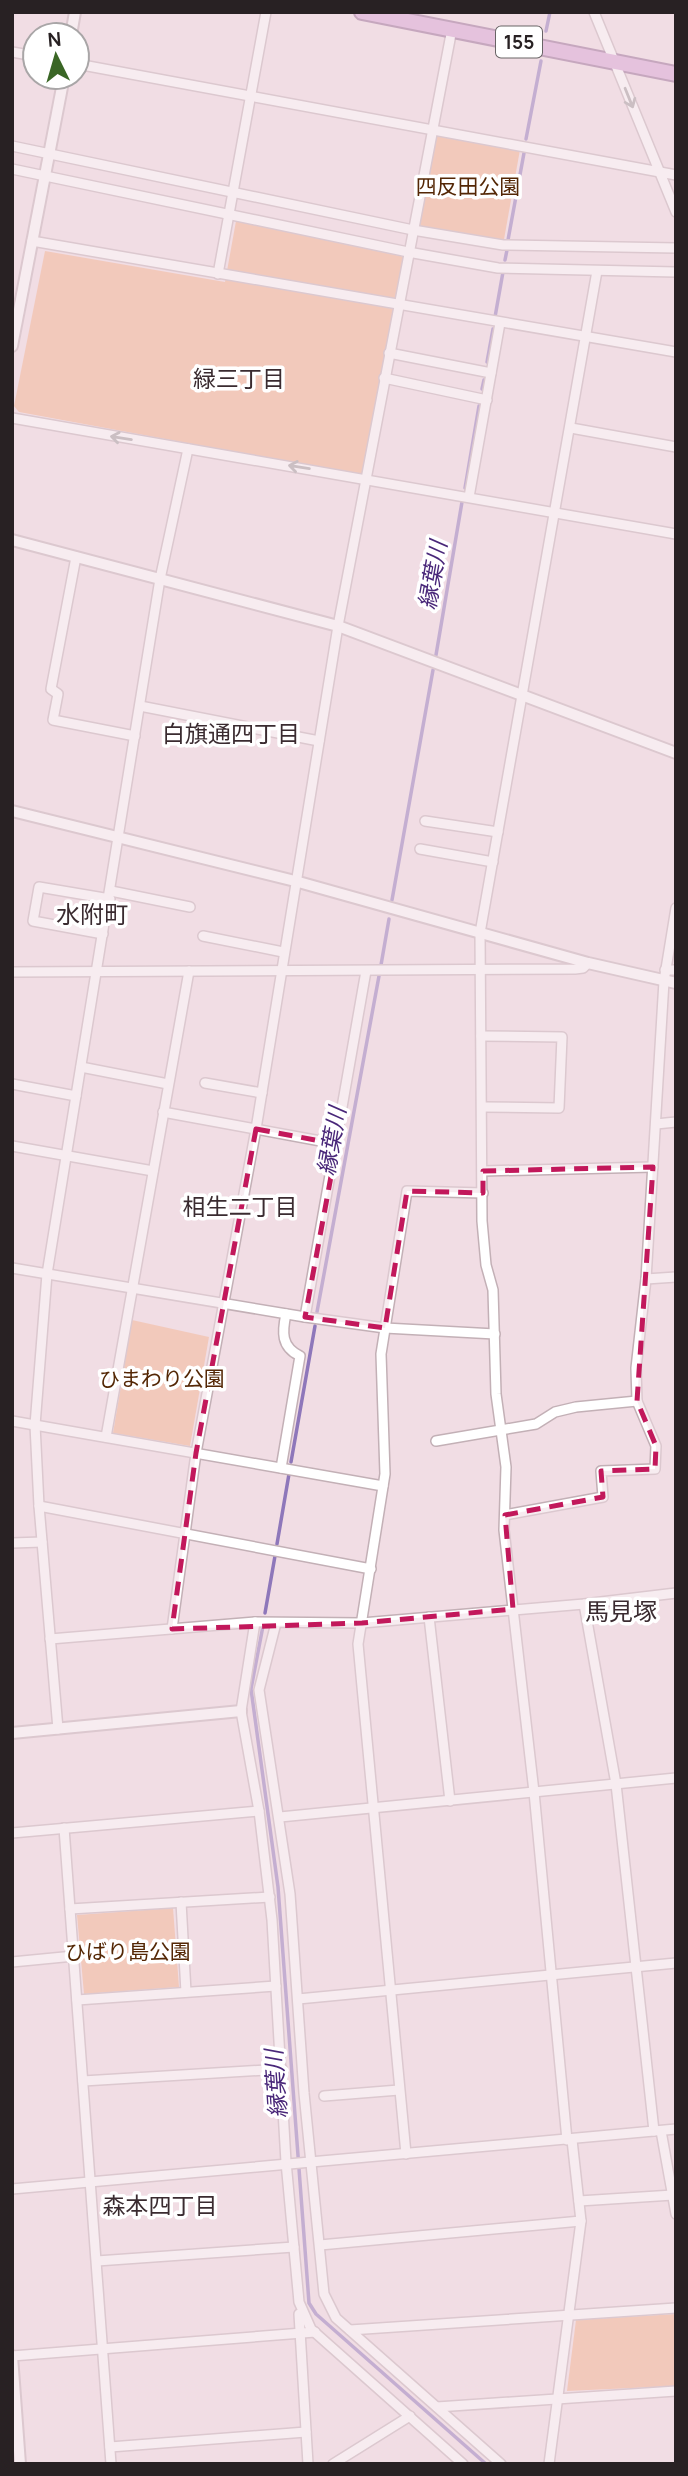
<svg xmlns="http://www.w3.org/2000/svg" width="688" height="2476" viewBox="0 0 688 2476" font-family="Manrope,'Noto Sans JP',sans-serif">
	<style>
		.green { fill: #f4b28b }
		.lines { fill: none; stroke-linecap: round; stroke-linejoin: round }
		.stream { stroke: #8e77ba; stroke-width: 3.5 }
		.minor-casing { stroke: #c3b0b6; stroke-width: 12 }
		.tertiary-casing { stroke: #c3b0b6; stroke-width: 14 }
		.trunk-casing { stroke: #936791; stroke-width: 18 }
		.minor { stroke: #fff; stroke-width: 9 }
		.tertiary { stroke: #fff; stroke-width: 10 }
		.trunk { stroke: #d7a3d6; stroke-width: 14 }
		.oneway { stroke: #9e9b9c }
		.marked { fill: none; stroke: #c2185b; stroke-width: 5; stroke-dasharray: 14 9; stroke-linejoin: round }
		.labels { text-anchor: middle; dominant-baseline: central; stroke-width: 7; stroke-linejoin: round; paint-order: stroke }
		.shield { fill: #fff; stroke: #686465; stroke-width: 2 }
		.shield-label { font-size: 19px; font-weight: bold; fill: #282123 }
		.park-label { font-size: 21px; fill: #542705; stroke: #fff }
		.neighbourhood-label { font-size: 23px; fill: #3a2b30; stroke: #fff }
		.water-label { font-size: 23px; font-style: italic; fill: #492779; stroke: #fff }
		.quarter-label { font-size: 24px; fill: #3a2b30; stroke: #fff }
	</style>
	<rect width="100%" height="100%" fill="#f1dde4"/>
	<g class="green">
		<path d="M433,130L521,144L503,245L413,230Z"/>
		<path d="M236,221L405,257L365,476L19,412L14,406L45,251L225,282Z"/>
		<path d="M132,1320L209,1337L190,1446L113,1433Z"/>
		<path d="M173,1908L179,1987L84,1994L77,1915Z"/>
		<path d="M676,2314V2386L567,2391L576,2320Z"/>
	</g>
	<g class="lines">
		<g class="stream">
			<path d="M546,31L550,12"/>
			<path d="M526,139L541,61"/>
			<path d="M508,240L524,153"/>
			<path d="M505,260L507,250"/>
			<path d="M495,317L503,272"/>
			<path d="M487,362L493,329"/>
			<path d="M482,389L484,380"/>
			<path d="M465,488L479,406"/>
			<path d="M436,655L462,502"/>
			<path d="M392,900L433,670"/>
			<path d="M381,965L389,919"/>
			<path d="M317,1312L379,976"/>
			<path d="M291,1462L315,1326"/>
			<path d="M277,1544L289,1474"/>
			<path d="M265,1613L275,1556"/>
			<path d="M263,1626L251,1689L278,1887L309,2303L316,2314L486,2464"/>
		</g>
		<g class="minor-casing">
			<g id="minor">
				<path d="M594,12L676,212"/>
				<path d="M12,52L35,56"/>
				<path d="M77,64L676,175"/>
				<path d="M12,146L413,230L503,245L676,248"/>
				<path d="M12,169L408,252L498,268L676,272"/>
				<path d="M32,241L676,352"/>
				<path d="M218,274L266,12"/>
				<path d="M389,353L491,373"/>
				<path d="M384,378L487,400"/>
				<path d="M12,418L676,534"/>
				<path d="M571,428L676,447"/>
				<path d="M469,497L500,323"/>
				<path d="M76,557L51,689L58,694L53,720L135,736"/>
				<path d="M140,706L319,741"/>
				<path d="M425,821L498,832"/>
				<path d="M420,849L493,862"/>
				<path d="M111,891L190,907"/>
				<path d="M676,908L664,981L646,1279L676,1277"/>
				<path d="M103,934L33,921L39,887L110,899"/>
				<path d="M203,936L283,952"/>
				<path d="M665,970H676"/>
				<path d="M12,972L575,969L583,968L588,963"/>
				<path d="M481,1036L562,1037L559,1108L484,1107"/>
				<path d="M81,1067L168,1084"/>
				<path d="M205,1083L262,1093"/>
				<path d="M12,1084L76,1096"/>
				<path d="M163,1112L337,1144"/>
				<path d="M656,1124L676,1122"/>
				<path d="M12,1146L153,1171"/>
				<path d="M483,1171L653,1167"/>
				<path d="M12,1268L305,1317L366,971"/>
				<path d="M305,1317L385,1328L495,1334"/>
				<path d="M12,1421L383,1486"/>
				<path d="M106,1437L189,971"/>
				<path d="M436,1441L536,1424L555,1412L576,1407L637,1401"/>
				<path d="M281,1468L300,1356C281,1347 282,1332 286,1314"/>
				<path d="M39,1506L371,1569"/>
				<path d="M505,1515L603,1497L601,1471L655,1469L656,1446L637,1401L636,1368L646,1279"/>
				<path d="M12,1543L42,1542"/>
				<path d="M584,1604L616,1784L654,2131"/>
				<path d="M429,1617L450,1801"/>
				<path d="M255,1622L241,1711L259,1811L272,1920L286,2162L299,2302L311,2329L463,2464"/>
				<path d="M276,1623L259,1690L290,1894L304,2093L324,2294L336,2318L501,2464"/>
				<path d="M172,1629L196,1453L256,1129L338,626L452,29"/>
				<path d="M50,1639L255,1622L362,1623L584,1604L676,1593"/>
				<path d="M58,1729L39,1506L35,1425L47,1274L160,579L188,449"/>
				<path d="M280,1817L676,1778"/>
				<path d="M64,1828L111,2464"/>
				<path d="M12,1833L259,1811"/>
				<path d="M181,1902L186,1992"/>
				<path d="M70,1909L270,1897"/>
				<path d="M12,1962L74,1956"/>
				<path d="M298,1999L676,1963"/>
				<path d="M77,2000L276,1986"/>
				<path d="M83,2081L282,2069"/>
				<path d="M324,2096L399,2090"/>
				<path d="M661,2131L676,2214"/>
				<path d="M567,2140L534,1792L504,1530L506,1467L496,1394L493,1290L486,1265L482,1221L480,933L597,271"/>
				<path d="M406,2154L358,1644L385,1474L381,1354L407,1191L483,1193"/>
				<path d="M12,2189L676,2129"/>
				<path d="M579,2201L673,2195"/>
				<path d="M320,2245L581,2221"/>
				<path d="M97,2261L294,2247"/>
				<path d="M299,2314L308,2464"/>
				<path d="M350,2330L676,2308"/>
				<path d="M12,2356L315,2332"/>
				<path d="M437,2407L676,2391"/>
				<path d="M110,2447L306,2432"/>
				<path d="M333,2464L410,2416"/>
				<path d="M549,2464L581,2221L572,2140"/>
			</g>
		</g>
		<g class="tertiary-casing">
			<g id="tertiary">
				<path d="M71,35L75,12"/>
				<path d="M12,346L64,77"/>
				<path d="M12,540L338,626L676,753"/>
				<path d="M12,811L295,881L588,963L676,983"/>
				<path d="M12,1733L241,1711"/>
				<path d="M12,2356L20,2464"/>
			</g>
		</g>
		<g class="trunk-casing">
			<path id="trunk" d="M362,12L676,74"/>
		</g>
		<use href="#minor" class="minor"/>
		<use href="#tertiary" class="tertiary"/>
		<use href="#trunk" class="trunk"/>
	</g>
	<defs><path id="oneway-shaft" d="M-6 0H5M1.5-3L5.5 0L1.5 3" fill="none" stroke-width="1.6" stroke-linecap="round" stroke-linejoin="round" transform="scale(1.75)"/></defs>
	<g class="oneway">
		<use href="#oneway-shaft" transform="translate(629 98) rotate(68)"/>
		<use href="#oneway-shaft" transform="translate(121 438) rotate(-171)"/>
		<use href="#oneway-shaft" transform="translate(299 467) rotate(-171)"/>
	</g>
	<path d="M0 0H688V2476H0ZM256,1129L337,1144L305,1317L385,1328L407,1191L483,1193V1171L653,1167L637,1401L656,1446L655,1469L601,1471L603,1497L505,1515L513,1609L362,1623L172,1629L196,1453Z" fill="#f1dde4" fill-opacity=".55" fill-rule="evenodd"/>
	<path class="marked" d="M256,1129L337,1144L305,1317L385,1328L407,1191L483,1193V1171L653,1167L637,1401L656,1446L655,1469L601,1471L603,1497L505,1515L513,1609L362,1623L172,1629L196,1453Z"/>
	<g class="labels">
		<rect class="shield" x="496" y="26.5" width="46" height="31" rx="5"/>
		<g class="shield-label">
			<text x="519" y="42">155</text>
		</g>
		<g class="park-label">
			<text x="468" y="186">四反田公園</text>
			<text x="162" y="1378">ひまわり公園</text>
			<text x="128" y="1951">ひばり島公園</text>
		</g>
		<g class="neighbourhood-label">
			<text x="239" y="378">緑三丁目</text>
			<text x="231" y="733">白旗通四丁目</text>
			<text x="240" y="1206">相生二丁目</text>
			<text x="160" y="2205">森本四丁目</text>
		</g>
		<g class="water-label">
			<text transform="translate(432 575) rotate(-80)">縁葉川</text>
			<text transform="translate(331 1141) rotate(-80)">縁葉川</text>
			<text transform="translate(275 2084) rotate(-94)">縁葉川</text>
		</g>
		<g class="quarter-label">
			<text x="92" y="913">水附町</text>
			<text x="621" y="1610">馬見塚</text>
		</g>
	</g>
	<rect width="688" height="2476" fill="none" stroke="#282123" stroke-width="28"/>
	<g transform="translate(56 56) rotate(355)"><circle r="33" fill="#ffffff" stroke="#a9a6a7" stroke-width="2"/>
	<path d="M0-5L12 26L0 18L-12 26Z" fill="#3a6625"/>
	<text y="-10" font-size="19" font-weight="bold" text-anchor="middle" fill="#282123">N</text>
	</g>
</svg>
